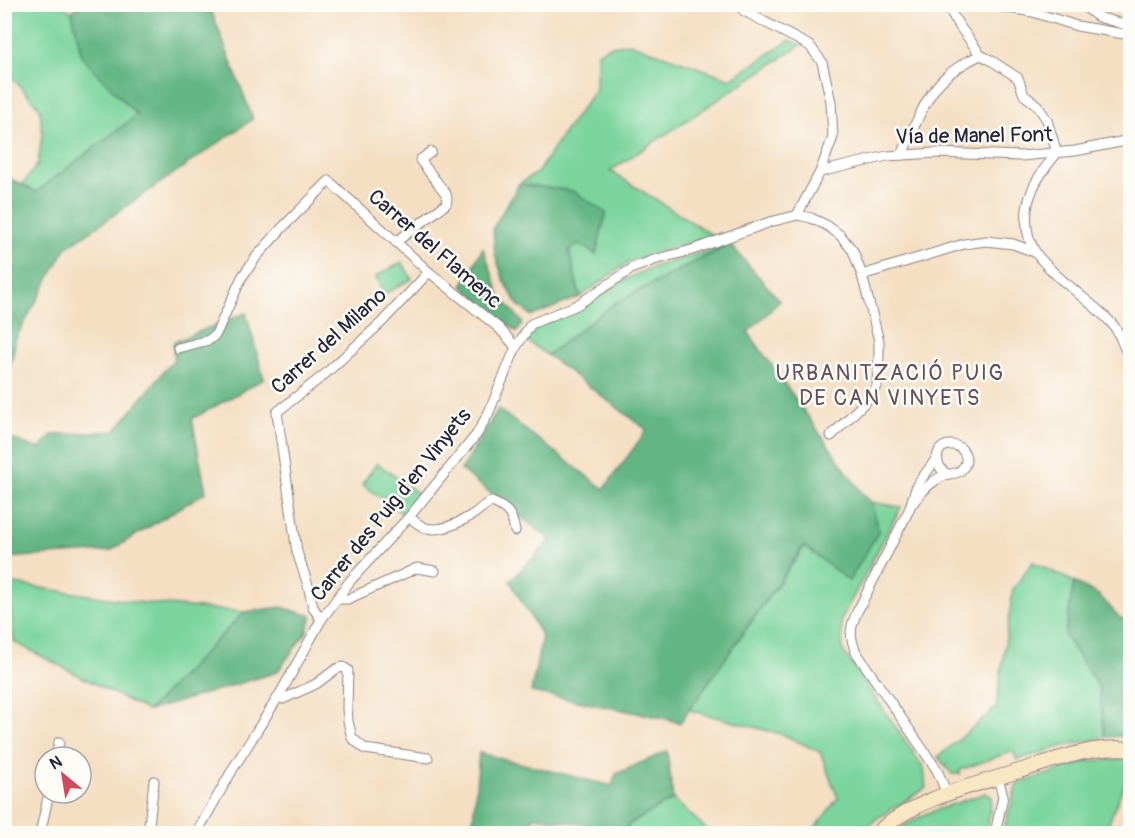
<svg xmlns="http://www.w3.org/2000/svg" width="1135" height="838" viewBox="0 0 1135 838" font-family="Pangolin,sans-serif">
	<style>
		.green { fill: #7ad49b; stroke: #4e7b6b; stroke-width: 1.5 }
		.forest { fill: #63b683; stroke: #426c5f; stroke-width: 1.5 }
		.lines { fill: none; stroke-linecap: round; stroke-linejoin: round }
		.street-casing { stroke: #8b807f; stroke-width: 11 }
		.secondary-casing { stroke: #8b807f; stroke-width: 16 }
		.street { stroke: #fff; stroke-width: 9 }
		.secondary { stroke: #f9e7c3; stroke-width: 14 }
		.labels { text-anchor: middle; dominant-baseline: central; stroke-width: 5; stroke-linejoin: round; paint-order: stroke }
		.street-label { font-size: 21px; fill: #22223b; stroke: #fdfcf7 }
		.neighbourhood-label { font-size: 22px; letter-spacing: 1.5px; fill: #63515d; stroke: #fdfcf7 }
	</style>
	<rect width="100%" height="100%" fill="#fdfcf7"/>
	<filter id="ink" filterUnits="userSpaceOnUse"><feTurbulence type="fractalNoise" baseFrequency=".0167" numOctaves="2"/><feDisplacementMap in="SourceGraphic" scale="12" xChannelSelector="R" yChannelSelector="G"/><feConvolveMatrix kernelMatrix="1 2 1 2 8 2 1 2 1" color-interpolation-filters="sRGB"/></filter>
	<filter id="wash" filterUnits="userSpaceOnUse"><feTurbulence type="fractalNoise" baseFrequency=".008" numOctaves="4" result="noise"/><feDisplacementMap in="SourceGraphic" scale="24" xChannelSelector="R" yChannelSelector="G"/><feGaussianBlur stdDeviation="1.35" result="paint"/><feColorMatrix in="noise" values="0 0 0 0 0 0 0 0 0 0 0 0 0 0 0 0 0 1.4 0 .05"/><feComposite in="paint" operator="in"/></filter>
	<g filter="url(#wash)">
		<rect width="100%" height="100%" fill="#f4dfc3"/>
		<g class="green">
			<path d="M4,5H63L72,12L82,57L138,115L36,193L22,185L38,164L42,135L40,108L15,81L5,77Z"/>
			<path d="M790,40L801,45L610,171L714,236C686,247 654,250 627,264C611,273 596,286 580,297L569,250L579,243L595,254L573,191L519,184L538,172L558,141L596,89L597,54L607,47L629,43L731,79Z"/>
			<path d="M730,244L615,303L547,355L526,340L538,326L574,312L619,283L649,268Z"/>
			<path d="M402,262L412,279L384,294L375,277Z"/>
			<path d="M377,463L419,494L404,515L362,484Z"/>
			<path d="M871,502L901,507L841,620L843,651L924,768L926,788L879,817L860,833H811L838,798L820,752L784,735L689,710L805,546L879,531Z"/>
			<path d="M1033,562L1074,582L1065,636L1099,687L1105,737L1060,747L1017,760L1013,751L960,770V774H952L938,757L996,708L1013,589Z"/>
			<path d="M8,583L135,602L244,612L148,711L14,642Z"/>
			<path d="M1130,759V769L1105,833H1005V825L1017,784L1088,761Z"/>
			<path d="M985,793L992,797L987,833H904L905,832L901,828L925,814Z"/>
			<path d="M673,799L711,833H628V825Z"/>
		</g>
		<g class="forest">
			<path d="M78,5H209L253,119L66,248L16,338L5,392V176L36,192L137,115L82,57L72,12Z"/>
			<path d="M519,184L573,191L606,213L596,254L579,244L569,250L580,297L532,316L518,305L504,281L495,254L493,228Z"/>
			<path d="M730,244L780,301L748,332L862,493L871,502L879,531L849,581L804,546L680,723L663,718L531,692L542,637L510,581L551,540L461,470L498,409L604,489L647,430L547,355L615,303Z"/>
			<path d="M483,248L500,296L523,323L517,332L462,286Z"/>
			<path d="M246,313L264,379L192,419L206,492L110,551L5,558L4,436L39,449L52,435L115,431L174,359L173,342Z"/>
			<path d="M1074,582L1099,595L1121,619L1130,617V728L1128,736L1105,737L1099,687L1065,636Z"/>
			<path d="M281,607L312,616L306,633L277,672L148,711L244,612Z"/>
			<path d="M667,751L673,799L628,825V833H595L596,826L534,817L528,833H472L479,753L612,786L616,774Z"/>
		</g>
	</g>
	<g filter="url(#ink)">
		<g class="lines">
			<g class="street-casing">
				<g id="street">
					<path d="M71,4L73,6"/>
					<path d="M738,4L744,11L810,46L822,62L831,102L833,137L820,172L797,215"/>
					<path d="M946,4L960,27L975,47L980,55L989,59L1018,78L1024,95L1037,105L1047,120L1057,153C1048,164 1037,177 1032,191C1024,210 1024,235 1036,253C1042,262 1062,281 1072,288C1085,300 1102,311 1113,325C1121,334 1122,347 1130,357"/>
					<path d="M993,4L996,6L1033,12L1077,26L1130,35"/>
					<path d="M1081,4L1098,17L1130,26"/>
					<path d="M902,155C911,134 923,103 937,86C948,72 964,63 980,55"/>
					<path d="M820,172L887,156L937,153L1021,156L1075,151L1130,140"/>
					<path d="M396,242L446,204L447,199L446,194L420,160L431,152"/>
					<path d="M862,275L964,244L986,241L1013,244L1035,252"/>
					<path d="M178,348L209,340L216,334L242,277L257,256L283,227L329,181L429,272L499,328L516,347"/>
					<path d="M937,458L917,485L909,510L857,612C850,627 849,636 856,652L937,770L947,794"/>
					<path d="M913,503C922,491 931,481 945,475C951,473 957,475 962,469C971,460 964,446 952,445C934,444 933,466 947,474"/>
					<path d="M409,517C414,521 420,526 426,528C441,532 459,523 472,515C480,511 483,504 492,502C508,509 512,514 515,531"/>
					<path d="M337,599H348L417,568L435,571"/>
					<path d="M321,620L313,607L308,585L297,552L277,412L324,375L381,323L429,272"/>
					<path d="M278,696L283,699L316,684L336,669L343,667L348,670L347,708L348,721L352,738L365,749L428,758"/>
					<path d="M56,757L59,742"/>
					<path d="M40,834L49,793"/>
					<path d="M148,834L154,781"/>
					<path d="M196,834L234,767L280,694L321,620L350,581L409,517L477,434L489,412L516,347L531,324L577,305L633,268L654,260L692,250L770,222L798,215L811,218L826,225L840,235L853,251L862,275L879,341V355L877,386L873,394L831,436"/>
					<path d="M995,834L1003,796L998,778"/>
				</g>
			</g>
			<g class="secondary-casing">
				<path id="secondary" d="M876,834C913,799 972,786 1019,771C1055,760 1092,745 1130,749"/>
			</g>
			<use href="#street" class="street"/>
			<use href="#secondary" class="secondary"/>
		</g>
	</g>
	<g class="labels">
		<g class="street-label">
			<text transform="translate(974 136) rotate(-1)">Vía de Manel Font</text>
			<text transform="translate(435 249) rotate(41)">Carrer del Flamenc</text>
			<text transform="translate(329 341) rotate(-42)">Carrer del Milano</text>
			<text transform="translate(391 505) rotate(-51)">Carrer des Puig d'en Vinyets</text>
		</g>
		<g class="neighbourhood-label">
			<text x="890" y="373">URBANITZACIÓ PUIG<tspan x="890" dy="25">DE CAN VINYETS</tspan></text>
		</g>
	</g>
	<rect width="1135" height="838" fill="none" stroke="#fdfcf7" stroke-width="24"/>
	<g transform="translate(63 775) rotate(330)"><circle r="28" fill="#fdfcf7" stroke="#a5a5ac" stroke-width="1.5"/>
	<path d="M0-4.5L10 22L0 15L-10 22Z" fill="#d1495b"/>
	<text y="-9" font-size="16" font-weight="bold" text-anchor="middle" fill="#22223b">N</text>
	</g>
</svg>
